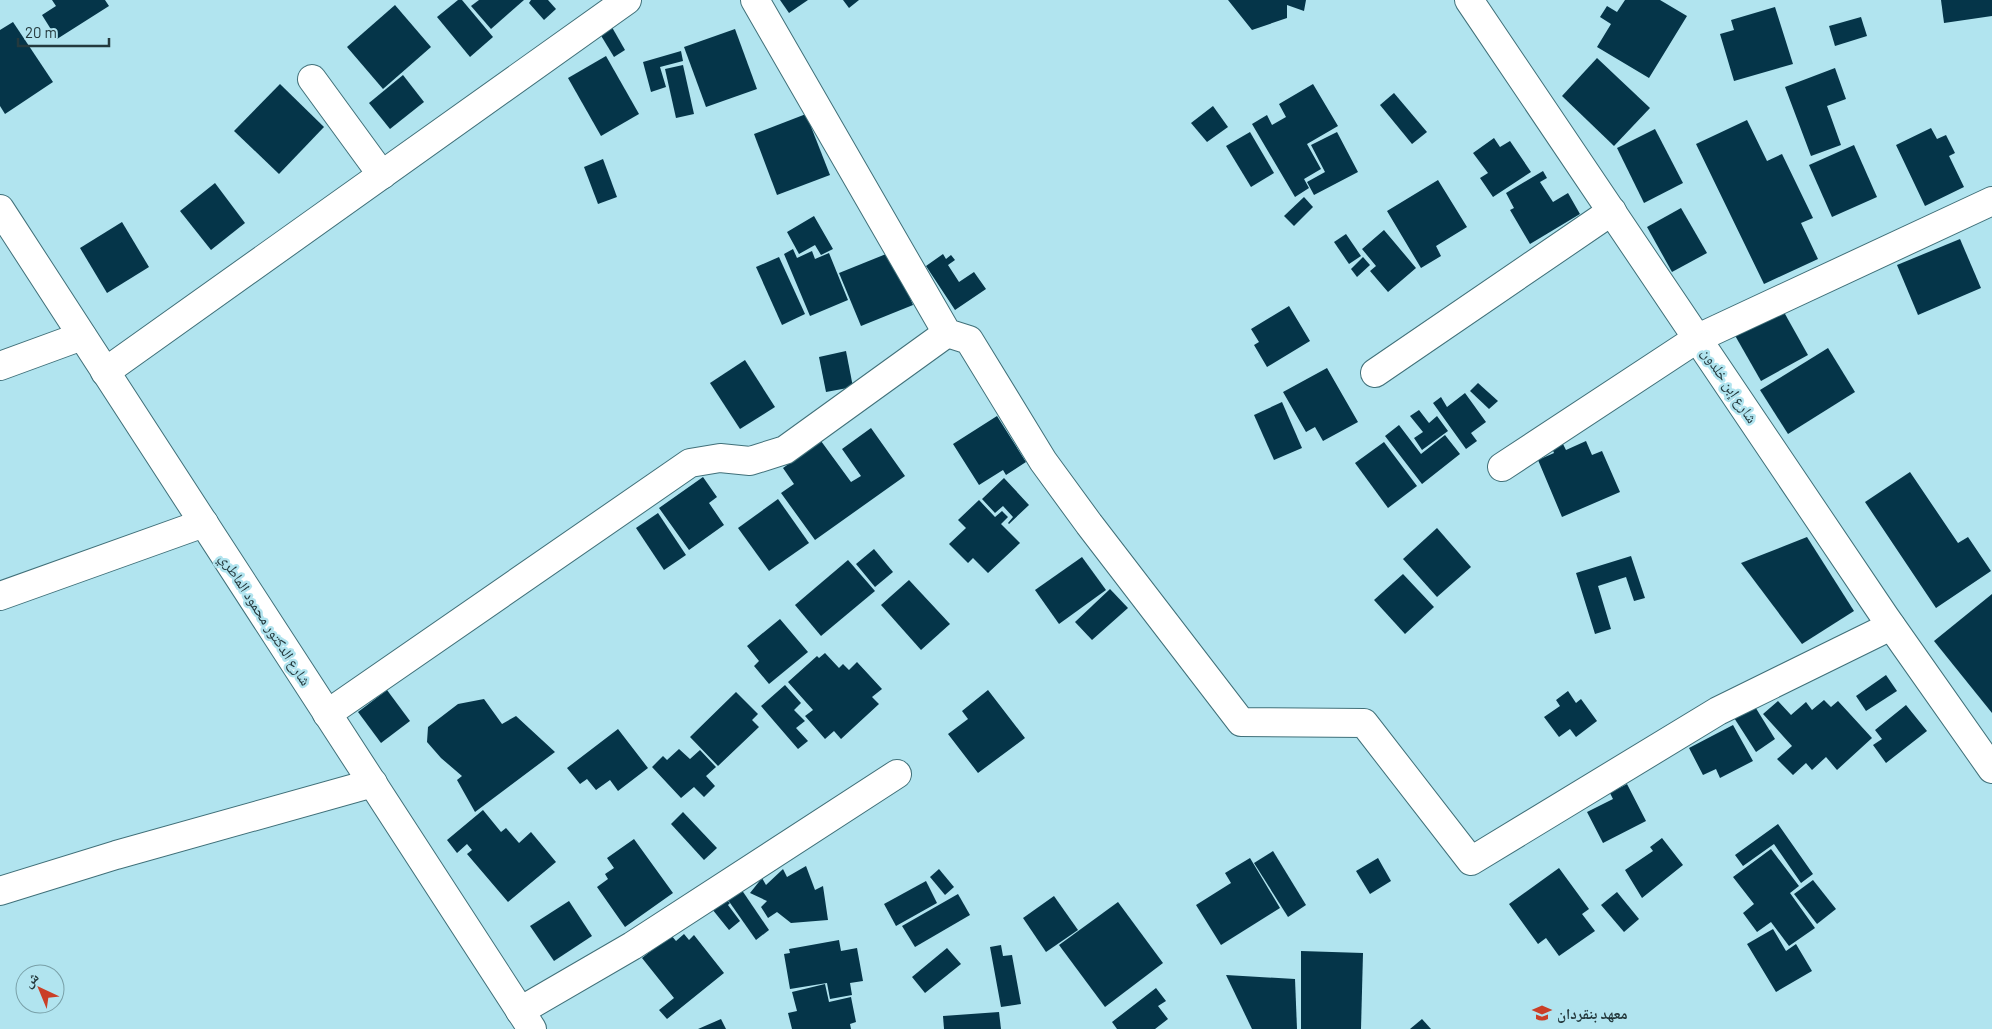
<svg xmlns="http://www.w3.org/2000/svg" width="1992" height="1029" viewBox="0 0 1992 1029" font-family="Barlow,'Noto Naskh Arabic',sans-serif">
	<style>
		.building { fill: #053549 }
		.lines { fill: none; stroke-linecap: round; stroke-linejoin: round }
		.minor-casing { stroke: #407079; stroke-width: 30 }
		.minor { stroke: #fff; stroke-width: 28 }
		.labels { text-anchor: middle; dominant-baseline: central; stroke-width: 5; stroke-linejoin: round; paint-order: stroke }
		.street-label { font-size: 15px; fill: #24393d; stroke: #b1e4ef }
		.poi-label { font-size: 15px; font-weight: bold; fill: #24393d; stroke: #b1e4ef; text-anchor: start }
	</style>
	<rect width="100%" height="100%" fill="#b1e4ef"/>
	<g class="building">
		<path d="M52,0H105L109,6L57,39L42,15L56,6Z"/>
		<path d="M458,0H462L493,37L470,57L437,17Z"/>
		<path d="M479,0H524L491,29L471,6Z"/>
		<path d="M531,0H548L556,9L544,20L529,3Z"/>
		<path d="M780,0H808L789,13Z"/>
		<path d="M843,0H859L849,8Z"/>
		<path d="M1228,0H1306L1304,11L1287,5V18L1252,30Z"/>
		<path d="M1625,0H1660L1687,16L1649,78L1597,47L1611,24L1600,17L1607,6L1617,12Z"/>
		<path d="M1941,0H1992V16L1944,23Z"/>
		<path d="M395,5L431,47L383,89L347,47Z"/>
		<path d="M1775,7L1793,64L1734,81L1720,34L1734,30L1731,20Z"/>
		<path d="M1861,17L1867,36L1835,46L1829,26Z"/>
		<path d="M13,22L53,82L5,114L0,106V30Z"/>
		<path d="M609,22L625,50L614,57L597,29Z"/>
		<path d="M735,29L757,89L706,107L684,47Z"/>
		<path d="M681,51L683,61L660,67L666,87L651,92L643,62Z"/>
		<path d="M606,56L639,114L601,136L568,78Z"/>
		<path d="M1597,58L1650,108L1614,146L1562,96Z"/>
		<path d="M683,65L694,114L676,118L665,69Z"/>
		<path d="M1835,68L1846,99L1827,106L1841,145L1811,156L1785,87Z"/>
		<path d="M403,75L424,102L390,129L369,103Z"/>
		<path d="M280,84L324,127L279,174L234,131Z"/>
		<path d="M1313,84L1338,126L1307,144L1321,169L1304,179L1309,188L1295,197L1252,124L1267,115L1272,125L1286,117L1279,104Z"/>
		<path d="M1394,93L1427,132L1412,144L1380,105Z"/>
		<path d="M1213,106L1228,127L1207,142L1191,123Z"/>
		<path d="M806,114L830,175L777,195L754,134Z"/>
		<path d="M1747,120L1767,161L1782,154L1813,218L1801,223L1818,259L1764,284L1696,144Z"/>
		<path d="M1931,128L1937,139L1946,135L1955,153L1949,156L1964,187L1925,206L1896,145Z"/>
		<path d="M1655,129L1683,183L1644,203L1617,148Z"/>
		<path d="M1250,132L1274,173L1251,187L1226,146Z"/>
		<path d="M1337,132L1358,172L1314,195L1307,182L1325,172L1311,145Z"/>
		<path d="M1494,138L1500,147L1510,141L1531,172L1493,197L1480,178L1488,173L1473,153Z"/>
		<path d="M1854,145L1877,197L1832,217L1809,165Z"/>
		<path d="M603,159L617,197L598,204L584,167Z"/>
		<path d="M1543,171L1547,178L1540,182L1553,202L1568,193L1580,214L1530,244L1510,210L1514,208L1506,193Z"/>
		<path d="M1438,180L1467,227L1436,246L1441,256L1421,268L1387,211Z"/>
		<path d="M215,183L245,223L211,250L180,211Z"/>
		<path d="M1304,197L1313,207L1294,226L1284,216Z"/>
		<path d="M1681,208L1707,253L1672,272L1647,227Z"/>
		<path d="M814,216L833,249L821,255L815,245L799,254L787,232Z"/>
		<path d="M122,222L149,267L107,293L80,248Z"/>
		<path d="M1384,230L1416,268L1388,292L1370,271L1376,266L1362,249Z"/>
		<path d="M1346,234L1361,256L1349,264L1334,242Z"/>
		<path d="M1960,239L1981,288L1918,315L1897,265Z"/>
		<path d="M793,249L797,258L812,251L815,259L829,253L848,300L810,316L784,254Z"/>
		<path d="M891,252L913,305L861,326L839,273Z"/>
		<path d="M943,254L946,259L951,255L955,260L948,265L959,282L974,272L986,289L955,310L926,266Z"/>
		<path d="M779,257L805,314L782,325L756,267Z"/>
		<path d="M1363,257L1370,265L1357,277L1351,269Z"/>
		<path d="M1780,305L1808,355L1761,381L1733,332Z"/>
		<path d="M1289,306L1310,341L1267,367L1254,345L1259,342L1251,329Z"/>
		<path d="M1828,348L1855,392L1788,434L1760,390Z"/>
		<path d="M846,351L853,387L826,392L819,357Z"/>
		<path d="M745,360L775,407L740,429L710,383Z"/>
		<path d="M1327,368L1358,422L1323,441L1315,427L1306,432L1283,392Z"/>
		<path d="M1478,383L1498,401L1489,409L1470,391Z"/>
		<path d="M1465,393L1486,422L1471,433L1477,441L1466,449L1433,403L1441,397L1447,407Z"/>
		<path d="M1282,402L1302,448L1274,460L1254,415Z"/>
		<path d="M1419,410L1429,423L1437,416L1448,431L1422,450L1414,438L1423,432L1410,416Z"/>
		<path d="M997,416L1026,462L1006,475L1003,470L979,485L953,444Z"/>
		<path d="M1399,425L1421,454L1445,435L1460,454L1422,484L1385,436Z"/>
		<path d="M871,428L905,476L815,540L781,493L794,484L783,468L821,441L851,482L861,476L842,449Z"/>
		<path d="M1559,436L1566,450L1586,441L1592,455L1602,451L1620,492L1562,517L1538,460L1554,453L1549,441Z"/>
		<path d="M1384,442L1417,486L1388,508L1355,463Z"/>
		<path d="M1910,472L1958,543L1968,537L1991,571L1936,608L1865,502Z"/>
		<path d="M703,477L717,497L709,503L724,525L689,550L659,508Z"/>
		<path d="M1004,478L1029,505L1009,524L1008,523L1013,517L1003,506L995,513L982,499Z"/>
		<path d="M778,499L809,543L769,571L738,528Z"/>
		<path d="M979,500L995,517L1002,511L1008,517L1001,524L1020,543L988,573L973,558L968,563L949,544L966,528L958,520Z"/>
		<path d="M658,513L686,555L664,570L636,528Z"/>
		<path d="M1437,528L1471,567L1437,597L1403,559Z"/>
		<path d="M1807,537L1854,611L1802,644L1741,563Z"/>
		<path d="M874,549L893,572L875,587L856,564Z"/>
		<path d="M1631,556L1645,598L1634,601L1626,577L1598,586L1611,629L1595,634L1576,573Z"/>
		<path d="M1082,557L1106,590L1059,624L1035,590Z"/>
		<path d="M848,560L875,591L821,636L795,605Z"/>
		<path d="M1403,574L1434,607L1405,634L1374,600Z"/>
		<path d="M909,580L950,624L921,650L881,605Z"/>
		<path d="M1110,589L1128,608L1092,640L1075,622Z"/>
		<path d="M1992,594V713L1934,641Z"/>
		<path d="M780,619L808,652L769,684L754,666L759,661L747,646Z"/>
		<path d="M825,653L839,668L843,664L849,670L857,662L882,689L872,697L879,704L841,739L834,731L825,739L805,716L813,710L788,682L817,656L819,658Z"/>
		<path d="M1886,675L1897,691L1866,711L1856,696Z"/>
		<path d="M785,685L801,703L794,710L805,721L796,728L808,741L798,749L761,706Z"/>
		<path d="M387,690L410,721L381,743L358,712Z"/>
		<path d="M988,690L1025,738L978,773L948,734L968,719L962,711Z"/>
		<path d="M1568,691L1576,703L1581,699L1597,721L1576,737L1570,729L1559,737L1544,717L1560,706L1556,700Z"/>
		<path d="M736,692L758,714L752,720L759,727L718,766L690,737Z"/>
		<path d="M1749,697L1775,739L1756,752L1729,710Z"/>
		<path d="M484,699L502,724L516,716L555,752L475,812L457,780L462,776L441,758L427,742L428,727L458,704Z"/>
		<path d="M1824,700L1831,707L1838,701L1872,738L1837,770L1826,757L1812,770L1806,763L1793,775L1777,759L1792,746L1763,714L1778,701L1791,715L1806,702L1812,710Z"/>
		<path d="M1906,705L1927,731L1886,763L1873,745L1882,739L1875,730Z"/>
		<path d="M1733,725L1753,761L1720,778L1716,769L1703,775L1689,748Z"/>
		<path d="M618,729L648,768L618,791L610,780L596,790L587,779L580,784L567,768Z"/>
		<path d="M679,749L690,759L700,750L716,767L706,776L715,786L704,797L694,787L681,798L652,767L663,756L667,760Z"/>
		<path d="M1627,784L1646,821L1603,843L1587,812L1613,799L1610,793Z"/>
		<path d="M483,810L501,832L506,828L519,843L531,832L556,862L508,902L467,854L472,850L467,844L457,853L447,840Z"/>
		<path d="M683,812L717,848L704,860L671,824Z"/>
		<path d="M1778,824L1813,874L1801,883L1774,844L1743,866L1735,855Z"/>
		<path d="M1662,838L1683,865L1642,898L1625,870L1653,851L1650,847Z"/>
		<path d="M634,839L673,893L625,927L597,887L608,879L605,874L614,868L607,858Z"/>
		<path d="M1771,849L1799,886L1790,893L1815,928L1789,946L1771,922L1757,932L1743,913L1754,904L1733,877Z"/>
		<path d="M1273,851L1306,905L1288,917L1254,863Z"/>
		<path d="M1250,858L1280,908L1221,945L1196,905L1231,883L1225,873Z"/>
		<path d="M1378,858L1391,881L1370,894L1356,871Z"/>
		<path d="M806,866L815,890L823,886L828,920L791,923L777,912L768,918L761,907L767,901L750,893L762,878L766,885L783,869L787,877Z"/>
		<path d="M1559,868L1589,909L1582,914L1595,931L1559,956L1546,938L1538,944L1509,904Z"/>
		<path d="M939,869L954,887L945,895L930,877Z"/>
		<path d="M735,880L769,930L756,940L721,890Z"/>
		<path d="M1813,880L1836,909L1817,924L1794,894Z"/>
		<path d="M926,881L937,903L896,926L884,904Z"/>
		<path d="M1617,892L1639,919L1624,932L1601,905Z"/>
		<path d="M721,894L730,903L728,905L740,921L729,930L708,904Z"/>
		<path d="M958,894L970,915L915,947L902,926Z"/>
		<path d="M1054,896L1078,930L1046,952L1023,918Z"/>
		<path d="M569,901L592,936L554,961L530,926Z"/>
		<path d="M1118,902L1163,963L1105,1007L1059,945Z"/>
		<path d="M1773,929L1786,951L1796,944L1812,971L1776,992L1747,944Z"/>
		<path d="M684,934L689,940L694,935L724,973L667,1019L659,1010L674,998L642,958L671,935L676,941Z"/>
		<path d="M839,940L841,951L857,948L863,981L850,983L852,995L830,999L827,983L790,989L784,954L790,953L789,949Z"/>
		<path d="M1001,945L1003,956L1012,955L1021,1004L1001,1007L990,947Z"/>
		<path d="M947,948L961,964L925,993L912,977Z"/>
		<path d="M1301,951L1363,953L1361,1029H1301Z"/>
		<path d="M1226,975L1295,979L1297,1029H1252Z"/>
		<path d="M825,984L829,1002L851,997L856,1022L850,1024L851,1029H792L788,1013L797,1011L792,992Z"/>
		<path d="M1156,988L1166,1001L1158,1006L1168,1019L1155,1029H1117L1112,1022Z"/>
		<path d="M999,1012L1001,1029H944L943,1016Z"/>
		<path d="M721,1019L726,1029H698Z"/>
		<path d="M1422,1019L1431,1029H1410Z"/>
	</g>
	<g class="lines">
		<g class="minor-casing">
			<g id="minor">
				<path d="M755,0L947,333L969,340L1043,461L1089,524L1241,722L1364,723L1471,861L1718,711L1891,626"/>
				<path d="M1469,0L1885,617L1992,769"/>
				<path d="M312,79L382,175"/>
				<path d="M0,209L532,1029"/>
				<path d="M0,366L82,336"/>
				<path d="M105,372L627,0"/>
				<path d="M1375,373L1612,211"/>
				<path d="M1502,467L1698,338L1992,201"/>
				<path d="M0,596L204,523"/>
				<path d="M327,714L690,463L720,458L750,461L785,450L947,333"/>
				<path d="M0,891L116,855L373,783"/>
				<path d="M520,1011L632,946L897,774"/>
			</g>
		</g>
		<use href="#minor" class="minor"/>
	</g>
	<defs>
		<g id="school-bare" transform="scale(1.5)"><path d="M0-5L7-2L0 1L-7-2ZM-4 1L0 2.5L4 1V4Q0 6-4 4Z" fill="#ca3f26" stroke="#b1e4ef" stroke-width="2.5" paint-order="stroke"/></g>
	</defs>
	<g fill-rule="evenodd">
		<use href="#school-bare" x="1542" y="1013"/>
	</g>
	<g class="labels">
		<g class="street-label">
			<text transform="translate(1730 385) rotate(56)">شارع إبن خلدون</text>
			<text transform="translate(266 619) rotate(57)">شارع الدكتور محمود الماطري</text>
		</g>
		<g class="poi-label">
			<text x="1557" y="1013">معهد بنقردان</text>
		</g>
	</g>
	<g transform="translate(40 989) rotate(316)"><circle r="24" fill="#b1e4ef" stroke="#79a0a8"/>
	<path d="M0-4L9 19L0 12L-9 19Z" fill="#ca3f26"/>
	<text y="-8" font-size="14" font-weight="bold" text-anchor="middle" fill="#24393d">ش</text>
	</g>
	<path d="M18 38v8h91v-8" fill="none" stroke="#24393d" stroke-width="2.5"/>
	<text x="25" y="38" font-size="15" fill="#24393d" stroke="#b1e4ef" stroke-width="4" paint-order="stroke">20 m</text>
</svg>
